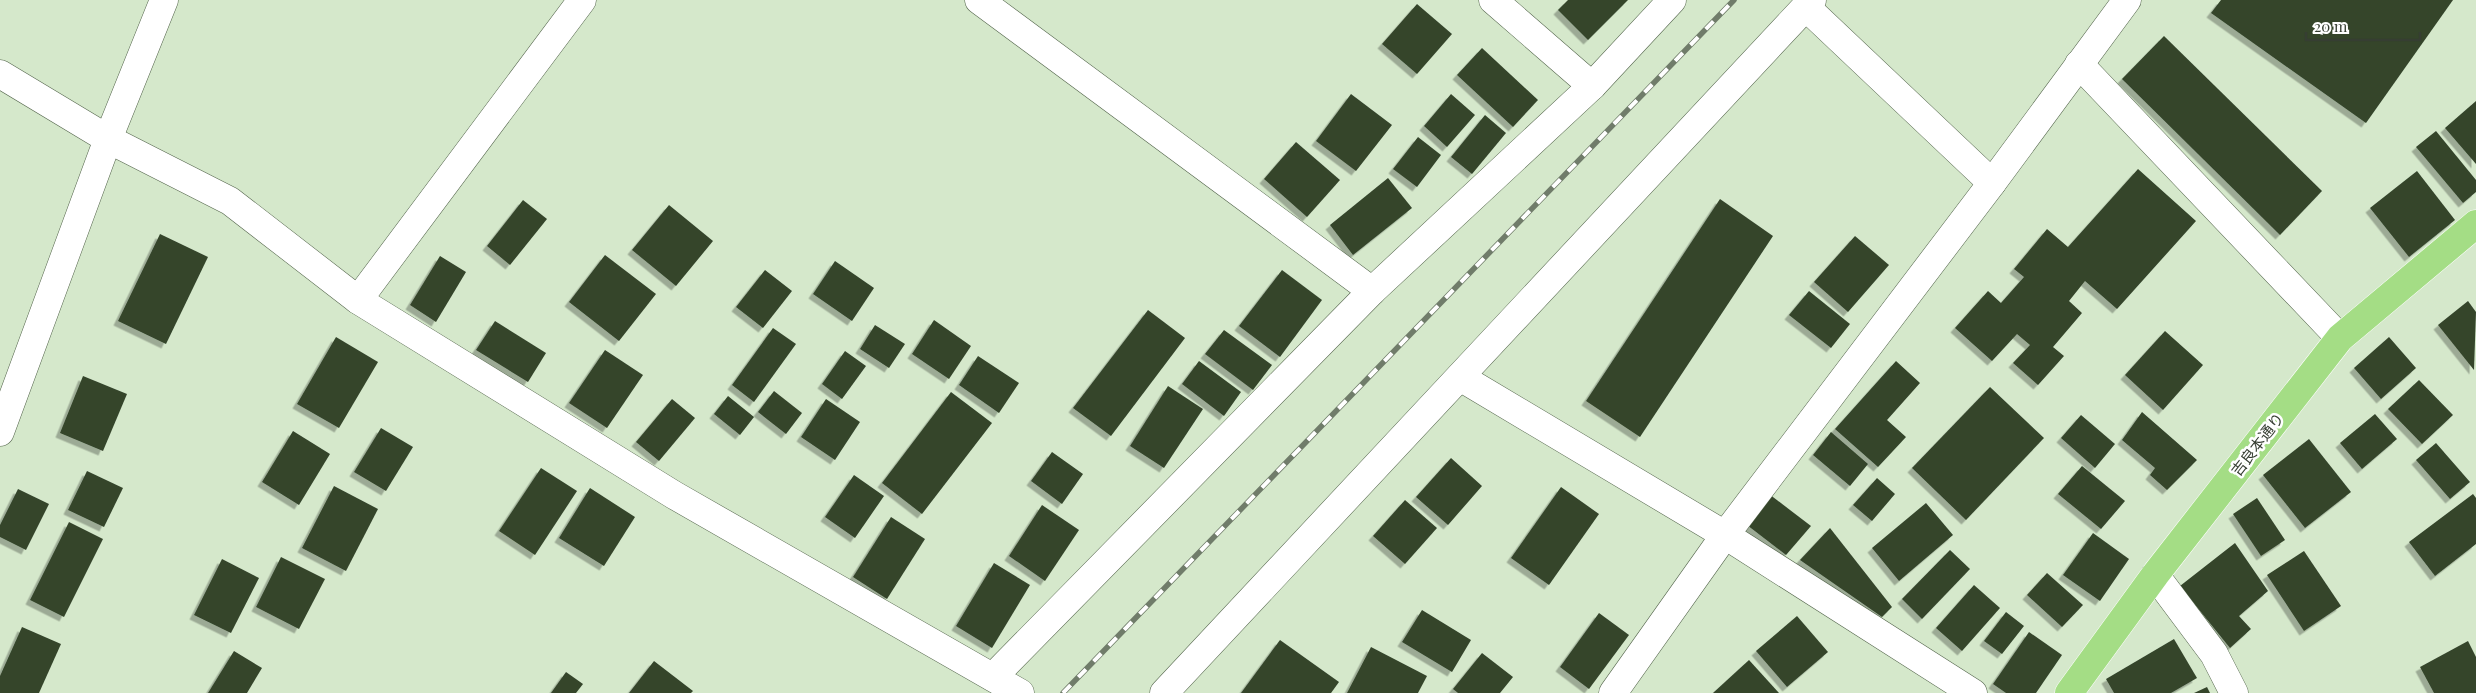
<svg xmlns="http://www.w3.org/2000/svg" width="2476" height="693" viewBox="0 0 2476 693" font-family="'Playfair Display','Noto Sans JP',serif">
	<style>
		.building { fill: #34442c; filter: url(#shadow) }
		.lines { fill: none; stroke-linecap: round; stroke-linejoin: round }
		.minor-casing { stroke: #54654c; stroke-width: 29 }
		.highway-casing { stroke: #fff; stroke-width: 29 }
		.minor { stroke: #fff; stroke-width: 28 }
		.highway { stroke: #a4dd85; stroke-width: 28 }
		.rail-casing { stroke: #707c6a; stroke-width: 5.5 }
		.rail { stroke: #fff; stroke-width: 4; stroke-dasharray: 11; stroke-linecap: butt }
		.labels { text-anchor: middle; dominant-baseline: central; stroke-width: 5; stroke-linejoin: round; paint-order: stroke }
		.street-label { font-size: 15px; fill: #363e32; stroke: #fff }
	</style>
	<defs>
		<filter id="shadow"><feDropShadow dx="-4.5" dy="4.5" stdDeviation="0" flood-color="#0004"/></filter>
	</defs>
	<rect width="100%" height="100%" fill="#d5e8cb"/>
	<g class="building">
		<path d="M1568,0H1628L1588,40L1558,10Z"/>
		<path d="M2221,0H2453L2366,123L2211,13Z"/>
		<path d="M1417,4L1452,34L1417,74L1382,44Z"/>
		<path d="M2164,36L2322,191L2280,235L2122,79Z"/>
		<path d="M1482,48L1538,100L1513,127L1457,75Z"/>
		<path d="M1351,94L1392,125L1356,171L1316,141Z"/>
		<path d="M1451,94L1475,115L1447,147L1424,126Z"/>
		<path d="M2476,101V164L2445,128Z"/>
		<path d="M1485,115L1506,133L1472,174L1451,157Z"/>
		<path d="M2436,131L2476,180V192L2463,203L2416,147Z"/>
		<path d="M1418,137L1441,155L1417,187L1393,169Z"/>
		<path d="M1296,142L1340,180L1307,217L1264,179Z"/>
		<path d="M2138,169L2196,221L2117,309L2085,281L2069,301L2082,313L2053,347L2064,356L2038,385L2013,363L2030,345L2017,334L1992,361L1955,328L1988,291L2001,303L2024,277L2014,269L2047,229L2068,247Z"/>
		<path d="M2417,171L2455,220L2409,257L2370,208Z"/>
		<path d="M1388,178L1412,208L1353,255L1330,225Z"/>
		<path d="M1720,199L1773,236L1640,437L1586,401Z"/>
		<path d="M523,200L547,219L510,265L487,246Z"/>
		<path d="M669,205L713,241L676,286L632,250Z"/>
		<path d="M160,234L208,257L166,344L118,321Z"/>
		<path d="M1855,236L1889,265L1848,312L1814,282Z"/>
		<path d="M605,255L656,294L619,341L569,302Z"/>
		<path d="M440,256L466,272L436,322L410,305Z"/>
		<path d="M835,261L874,288L852,321L813,294Z"/>
		<path d="M765,270L792,291L763,328L736,307Z"/>
		<path d="M1282,270L1322,300L1280,357L1239,326Z"/>
		<path d="M1809,291L1850,324L1831,348L1789,315Z"/>
		<path d="M2468,301L2476,312L2474,370L2438,325Z"/>
		<path d="M1148,310L1185,338L1111,436L1073,408Z"/>
		<path d="M934,320L971,346L949,379L912,354Z"/>
		<path d="M495,321L546,353L528,382L476,350Z"/>
		<path d="M875,325L905,344L889,368L860,349Z"/>
		<path d="M773,328L796,344L754,402L732,385Z"/>
		<path d="M1224,330L1272,365L1253,390L1205,354Z"/>
		<path d="M2165,331L2203,365L2163,410L2125,375Z"/>
		<path d="M336,337L378,362L339,428L297,404Z"/>
		<path d="M2389,337L2416,368L2381,399L2354,368Z"/>
		<path d="M605,350L643,375L607,428L569,403Z"/>
		<path d="M845,351L866,366L842,399L822,384Z"/>
		<path d="M978,356L1019,383L999,413L959,385Z"/>
		<path d="M1199,361L1241,392L1224,416L1182,384Z"/>
		<path d="M1896,361L1920,383L1887,420L1906,437L1878,467L1835,429Z"/>
		<path d="M83,376L127,394L103,451L60,433Z"/>
		<path d="M2419,380L2453,415L2422,444L2388,409Z"/>
		<path d="M1168,386L1203,409L1164,468L1130,446Z"/>
		<path d="M1990,387L2044,438L1966,520L1912,468Z"/>
		<path d="M774,391L802,413L786,434L758,412Z"/>
		<path d="M951,392L992,423L922,514L882,483Z"/>
		<path d="M728,396L754,417L740,435L714,414Z"/>
		<path d="M672,399L695,418L659,461L636,442Z"/>
		<path d="M826,399L860,422L835,460L801,437Z"/>
		<path d="M2142,412L2197,460L2167,490L2150,475L2155,468L2122,440Z"/>
		<path d="M2375,414L2397,439L2362,469L2340,443Z"/>
		<path d="M2081,415L2115,444L2095,468L2061,438Z"/>
		<path d="M381,428L413,447L386,491L354,472Z"/>
		<path d="M293,431L330,454L299,505L262,482Z"/>
		<path d="M1831,432L1868,464L1850,486L1813,455Z"/>
		<path d="M2309,439L2351,492L2305,528L2263,475Z"/>
		<path d="M2436,443L2470,482L2450,499L2416,460Z"/>
		<path d="M1052,452L1083,474L1062,504L1031,481Z"/>
		<path d="M1451,458L1482,486L1448,525L1416,497Z"/>
		<path d="M2082,466L2125,501L2101,529L2058,494Z"/>
		<path d="M541,468L577,491L535,555L499,531Z"/>
		<path d="M87,471L123,488L104,527L68,510Z"/>
		<path d="M854,475L884,496L855,538L825,517Z"/>
		<path d="M1877,478L1895,494L1872,521L1853,505Z"/>
		<path d="M334,486L378,509L346,571L302,548Z"/>
		<path d="M1561,487L1599,514L1549,585L1511,558Z"/>
		<path d="M590,488L635,517L604,566L559,538Z"/>
		<path d="M18,489L49,504L26,550L0,537V525Z"/>
		<path d="M1769,494L1811,526L1786,555L1747,525Z"/>
		<path d="M2473,494L2476,498V544L2435,576L2409,542Z"/>
		<path d="M2257,498L2285,540L2261,556L2233,514Z"/>
		<path d="M1405,500L1437,528L1405,564L1373,536Z"/>
		<path d="M1926,503L1953,535L1899,581L1872,548Z"/>
		<path d="M1042,505L1079,530L1045,581L1009,556Z"/>
		<path d="M891,517L925,539L887,599L853,577Z"/>
		<path d="M69,522L103,539L64,617L30,600Z"/>
		<path d="M1830,528L1892,607L1882,617L1800,560Z"/>
		<path d="M2093,533L2129,559L2100,601L2063,575Z"/>
		<path d="M2235,543L2268,591L2239,616L2251,629L2230,648L2180,586Z"/>
		<path d="M1950,550L1970,569L1922,619L1902,599Z"/>
		<path d="M2304,551L2341,606L2304,631L2267,575Z"/>
		<path d="M281,557L325,579L299,629L256,607Z"/>
		<path d="M222,559L259,578L231,633L194,615Z"/>
		<path d="M994,563L1030,585L992,648L956,626Z"/>
		<path d="M2047,573L2083,605L2062,627L2027,595Z"/>
		<path d="M1974,585L2000,608L1962,651L1936,628Z"/>
		<path d="M1422,610L1471,640L1452,672L1402,642Z"/>
		<path d="M2006,612L2024,626L2002,654L1984,641Z"/>
		<path d="M1599,613L1629,635L1589,689L1560,667Z"/>
		<path d="M1797,616L1828,652L1787,687L1756,651Z"/>
		<path d="M22,627L61,644L39,693H0V676Z"/>
		<path d="M2029,632L2062,655L2036,693H2006L1993,684Z"/>
		<path d="M2174,639L2197,678L2171,693H2114L2106,679Z"/>
		<path d="M1280,640L1339,682L1331,693H1241Z"/>
		<path d="M2468,641L2476,657V693H2434L2420,667Z"/>
		<path d="M1371,647L1427,676L1418,693H1347Z"/>
		<path d="M234,651L262,668L247,693H208Z"/>
		<path d="M1482,653L1513,677L1500,693H1458L1453,689Z"/>
		<path d="M1749,660L1779,693H1713Z"/>
		<path d="M654,661L693,691L691,693H629Z"/>
		<path d="M566,672L583,684L576,693H551Z"/>
		<path d="M2207,687L2210,693H2194Z"/>
	</g>
	<g class="lines">
		<g class="minor-casing">
			<g id="minor">
				<path d="M979,0L1372,291"/>
				<path d="M1493,0L1592,86"/>
				<path d="M1806,7L1992,183"/>
				<path d="M2079,64L2340,338"/>
				<path d="M0,74L108,139L230,201L358,300L674,495L1020,693"/>
				<path d="M358,300L582,0"/>
				<path d="M1460,377L1725,535L1973,693"/>
				<path d="M0,432L108,139L164,0"/>
				<path d="M2155,575L2214,654L2234,693"/>
				<path d="M993,677L1372,291L1592,86L1672,0"/>
				<path d="M1164,693L1812,0"/>
				<path d="M1613,693L1725,535L1992,183L2127,0"/>
			</g>
		</g>
		<g class="highway-casing">
			<path id="highway" d="M2069,693L2155,575L2340,338L2476,224"/>
		</g>
		<use href="#minor" class="minor"/>
		<use href="#highway" class="highway"/>
		<g class="rail-casing">
			<path id="rail" d="M1063,693L1734,0"/>
		</g>
		<use href="#rail" class="rail"/>
	</g>
	<g class="labels">
		<g class="street-label">
			<text transform="translate(2257 444) rotate(-52)">吉良本通り</text>
		</g>
	</g>
	<path d="M2306 32v8h114v-8" fill="none" stroke="#363e32" stroke-width="2.5"/>
	<text x="2314" y="32" font-size="15" fill="#363e32" stroke="#ffffff" stroke-width="4" paint-order="stroke">20 m</text>
</svg>
